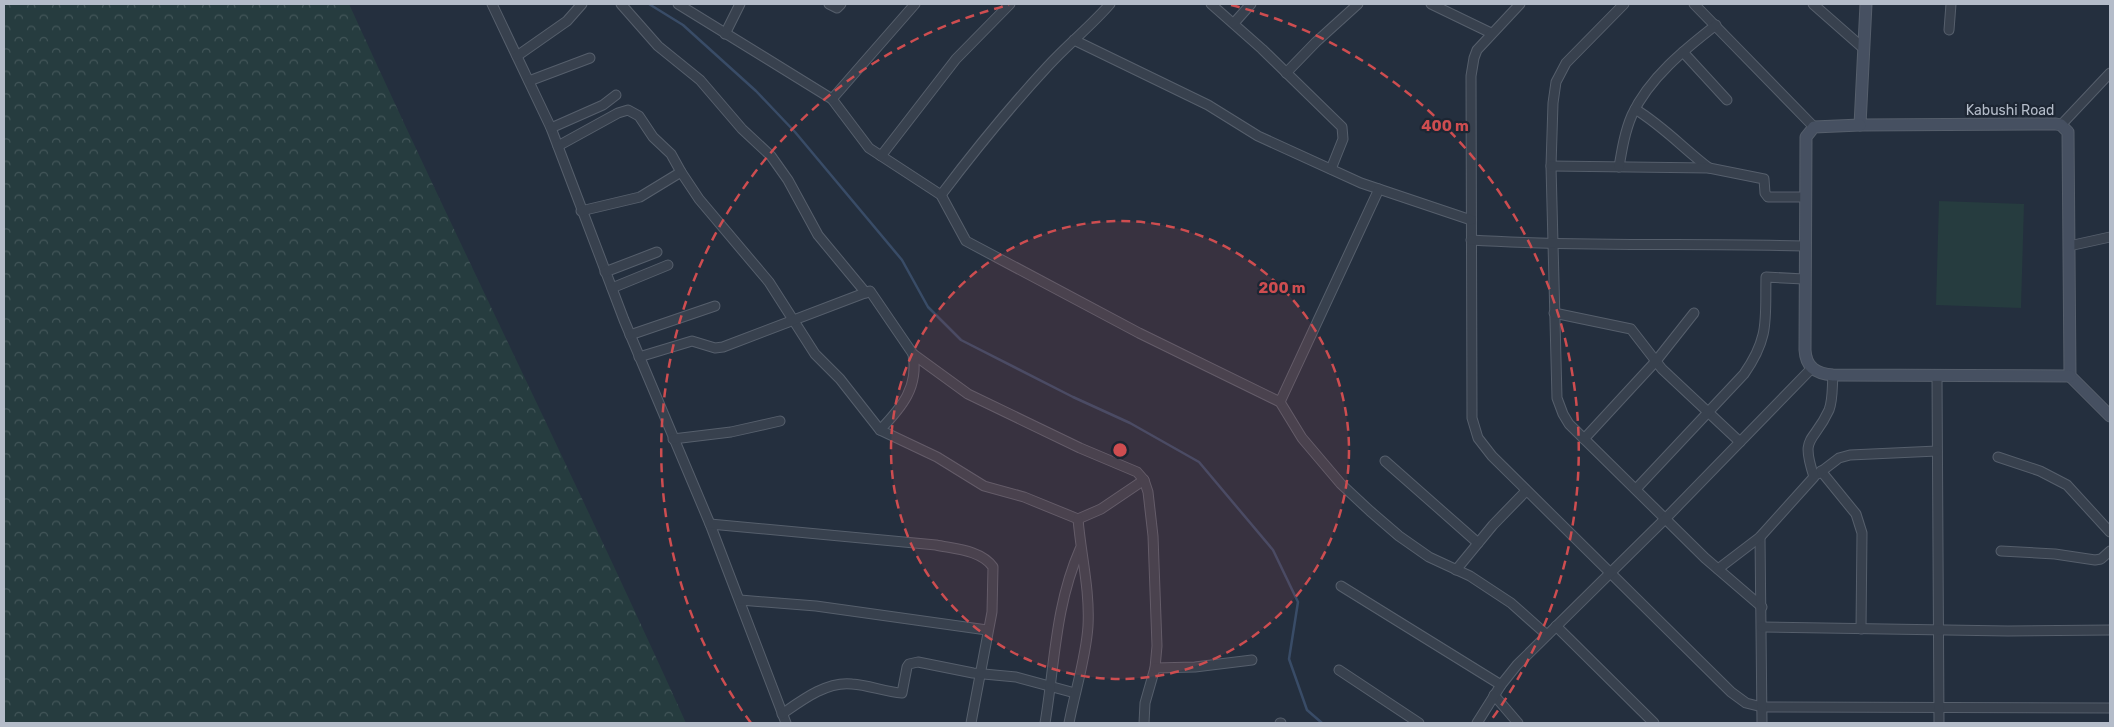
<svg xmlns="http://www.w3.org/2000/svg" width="2114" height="727" viewBox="0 0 2114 727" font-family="Rubik,sans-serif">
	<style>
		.forest { fill: url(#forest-crowns) }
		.pitch { fill: #263c3f }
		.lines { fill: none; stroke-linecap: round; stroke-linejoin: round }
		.stream { stroke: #394c67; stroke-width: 2.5 }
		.minor-casing { stroke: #565f6c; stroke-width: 11 }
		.secondary-casing { stroke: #565f6c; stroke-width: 13 }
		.minor { stroke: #38414e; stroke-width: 9 }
		.secondary { stroke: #465061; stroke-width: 11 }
		.ring { fill: none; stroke: #ce4d50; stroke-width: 2.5; stroke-dasharray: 9 6 }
		.labels { text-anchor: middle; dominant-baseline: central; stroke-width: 4.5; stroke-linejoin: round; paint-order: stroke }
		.street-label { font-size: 14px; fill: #b4bcc9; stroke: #1d2633 }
		.centre { fill: #ce4d50; stroke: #1d2633; stroke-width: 2.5 }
		.ring-label { font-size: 15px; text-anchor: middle; font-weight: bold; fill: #ce4d50; stroke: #1d2633; stroke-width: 4.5; stroke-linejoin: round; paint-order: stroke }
	</style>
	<defs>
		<pattern id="forest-crowns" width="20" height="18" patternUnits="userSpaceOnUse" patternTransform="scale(1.25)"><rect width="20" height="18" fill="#263c3f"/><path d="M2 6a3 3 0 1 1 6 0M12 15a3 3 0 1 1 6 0" fill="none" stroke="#435659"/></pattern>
	</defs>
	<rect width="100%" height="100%" fill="#242f3e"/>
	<path class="forest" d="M4,4H349C459,245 577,482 686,723H4Z"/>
	<path class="pitch" d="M1939,201L2024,204L2021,308L1936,305Z"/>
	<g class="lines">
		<path class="stream" d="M649,4L683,25L756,91L795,132L902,260L928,307L961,340L1073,397L1130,423L1199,462L1273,550L1298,602L1289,659L1307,710L1322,723"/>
		<g class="minor-casing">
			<g id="minor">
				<path d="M492,4L551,128L624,320L710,524L786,723"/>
				<path d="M621,4L658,46L700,80L742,129L771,156L788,180L818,235L866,293"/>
				<path d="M678,4L832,99L869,148L941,195L966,241L1139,333L1280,402L1302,438L1341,484L1370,511L1399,536L1429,557L1470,576L1511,603L1547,635"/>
				<path d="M829,4L837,8L841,4"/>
				<path d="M1211,4L1262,49L1342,127L1343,139L1331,169"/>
				<path d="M1431,4L1491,33"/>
				<path d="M1520,4L1477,50L1474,58L1471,76L1472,418L1478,438L1492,456L1731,692L1746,703L1762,707L2110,708"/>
				<path d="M1624,4L1566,63L1556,82L1553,103L1551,166L1557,398L1563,414L1569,424L1705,558L1762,607"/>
				<path d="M1694,4L1814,127"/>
				<path d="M1813,4L1863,48"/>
				<path d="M1234,23L1251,4"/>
				<path d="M1949,30L1951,4"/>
				<path d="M725,34L740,4"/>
				<path d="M1074,40L1208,105L1258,136L1361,183L1471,220"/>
				<path d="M1683,52L1727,100"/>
				<path d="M517,56L567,21L582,4"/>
				<path d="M1286,73L1316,42L1358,4"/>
				<path d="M529,81L590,58"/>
				<path d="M832,99L915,4"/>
				<path d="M1635,109C1663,126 1684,149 1709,168"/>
				<path d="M2061,125L2110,73"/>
				<path d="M551,128L603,105L616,95"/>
				<path d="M558,146L618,113L628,110L639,116L653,137L671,154L681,172L640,197L581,211"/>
				<path d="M881,156L956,59L1010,4"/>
				<path d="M1551,166L1709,168L1764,179L1765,193L1768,197H1804"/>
				<path d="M1619,167C1622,149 1625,131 1632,115C1649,78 1685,49 1716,25"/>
				<path d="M681,172L699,199L769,282L815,354L840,379L880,430L937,457L984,486L1024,497L1078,519L1101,509L1144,480"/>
				<path d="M941,195C975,150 1010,107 1048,66C1068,44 1091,26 1110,4"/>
				<path d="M1471,240C1582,247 1693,243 1804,246"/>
				<path d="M2069,246L2110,237"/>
				<path d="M605,272L657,252"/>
				<path d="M612,288L668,265"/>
				<path d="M1554,313L1631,329L1662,369L1740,442"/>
				<path d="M630,335L715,306"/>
				<path d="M639,357L692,341L715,348L723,347L870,291L913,354L968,394L1080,448L1137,472L1144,480L1148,492L1153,536L1157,646L1155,668L1145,703L1144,723"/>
				<path d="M1937,376L1939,723"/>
				<path d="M1280,402L1379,189"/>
				<path d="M880,430C902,407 919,387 913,354"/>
				<path d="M673,439L731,432L780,421"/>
				<path d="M1584,439L1656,361L1694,313"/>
				<path d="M1998,457L2040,471L2067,485L2110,532"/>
				<path d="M1385,461L1478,543"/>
				<path d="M1821,471L1856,514L1862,533L1861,629"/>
				<path d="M1818,474L1839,458L1850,455L1937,451"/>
				<path d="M1636,489L1744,374C1770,337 1765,319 1766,277L1804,279"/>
				<path d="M710,524L936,545C955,549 981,550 993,567L992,612L971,723"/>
				<path d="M1760,537L1762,723"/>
				<path d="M2001,551L2055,554L2095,560L2101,559L2110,551"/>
				<path d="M1718,569L1760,537L1814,477C1800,434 1813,445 1829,410C1833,400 1832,386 1833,375"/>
				<path d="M1456,570L1493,525L1526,491"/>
				<path d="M1341,586L1501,685"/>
				<path d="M740,600L816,606L987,630"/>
				<path d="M1556,626L1654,723"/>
				<path d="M1762,627L2008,631L2110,630"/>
				<path d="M1155,668L1195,667L1252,660"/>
				<path d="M1339,670L1419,723"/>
				<path d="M1494,695L1518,723"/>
				<path d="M782,714C802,700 827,681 852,684C869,685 885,692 902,693L907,667L909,664L918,662L973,673L1016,677L1075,693"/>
				<path d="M1045,723C1055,663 1055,606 1080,549"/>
				<path d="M1069,723C1075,691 1086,658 1088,626C1090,590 1081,555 1078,519"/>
				<path d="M1280,723H1281"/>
				<path d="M1477,723L1501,685L1517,665L1665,519L1811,369"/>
			</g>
		</g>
		<g class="secondary-casing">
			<g id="secondary">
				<path d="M1866,4L1860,125L2056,124L2061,125L2068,132L2070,376L2110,416"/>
				<path d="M1860,125L1814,127L1806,137L1805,350C1806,368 1817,374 1833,375L2070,376"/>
			</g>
		</g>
		<use href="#minor" class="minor"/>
		<use href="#secondary" class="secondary"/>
	</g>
	<circle cx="1120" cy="450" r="229" fill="#ce4d50" fill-opacity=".12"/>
	<g class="ring">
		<circle cx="1120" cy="450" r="229"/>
		<path d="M751 723A459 459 0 0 1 1009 5M1231 5A459 459 0 0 1 1489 723"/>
	</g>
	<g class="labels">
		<g class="street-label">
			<text x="2010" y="110">Kabushi Road</text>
		</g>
	</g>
	<circle cx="1120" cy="450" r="8" class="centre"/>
	<g class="ring-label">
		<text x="1445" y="131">400 m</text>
		<text x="1282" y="293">200 m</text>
	</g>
	<rect width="2114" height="727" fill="none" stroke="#b4bcc9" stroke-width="10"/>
</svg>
